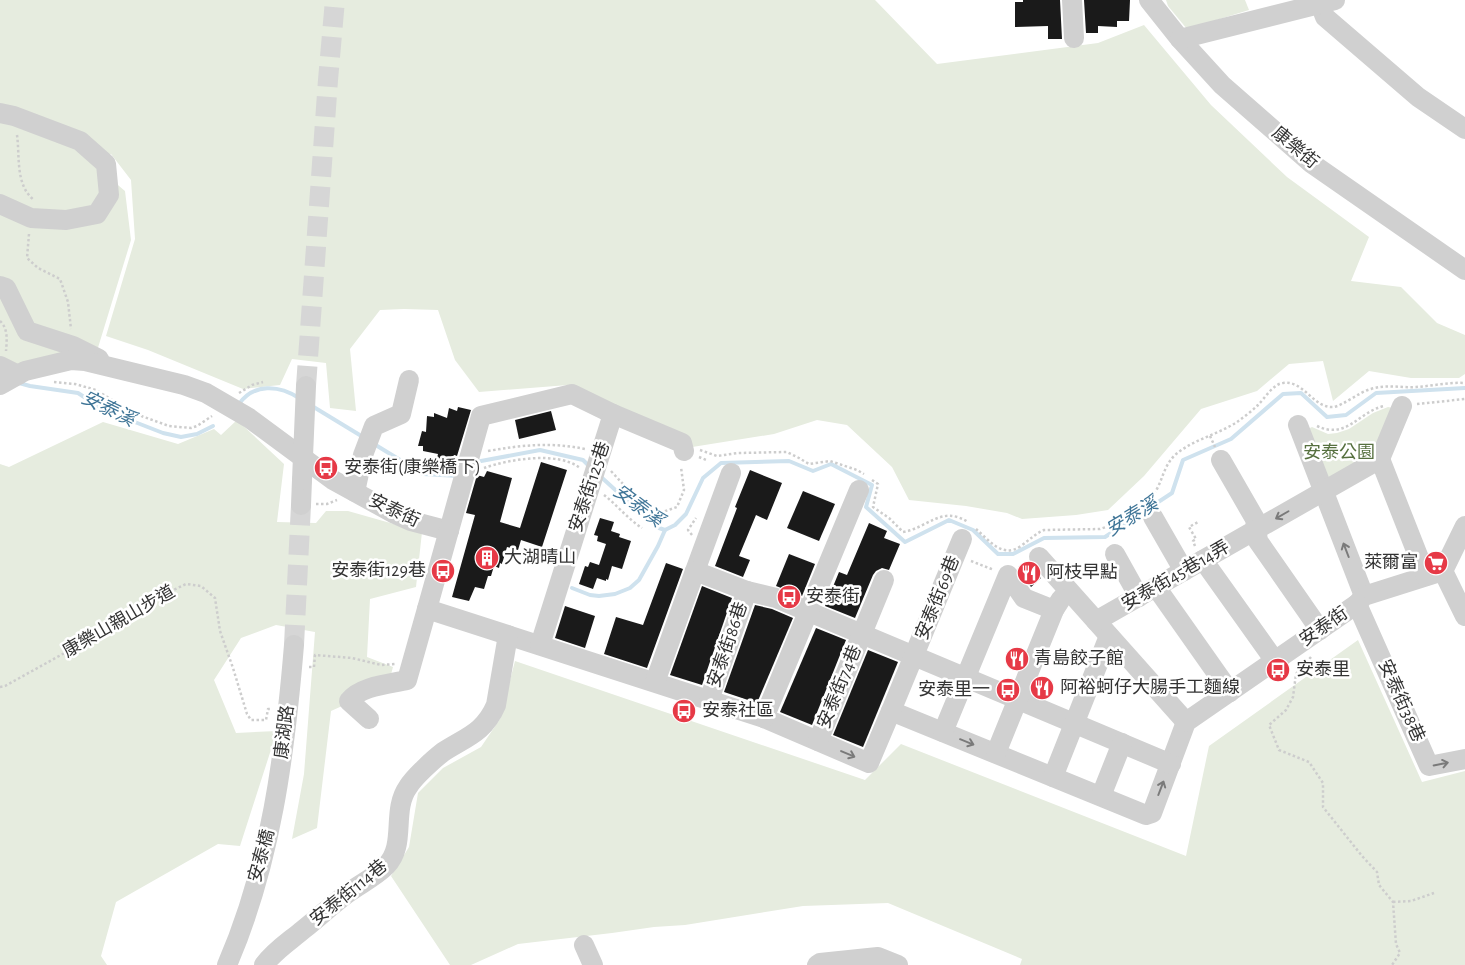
<svg xmlns="http://www.w3.org/2000/svg" width="1465" height="965" viewBox="0 0 1465 965" font-family="'Alegreya Sans','Noto Sans TC',sans-serif">
	<style>
		.green { fill: #e6ecdf }
		.lines { fill: none; stroke-linecap: round; stroke-linejoin: round }
		.stream { stroke: #cfe2ee; stroke-width: 4 }
		.building { fill: #1a1a1a }
		.minor-tunnel { stroke: #d6d6d6; stroke-width: 20; stroke-dasharray: 20 10; stroke-linecap: butt }
		.path { stroke: #cdcdcd; stroke-width: 2.5; stroke-dasharray: 2.5 2.5; stroke-linecap: butt }
		.minor { stroke: #d0d0d0; stroke-width: 20 }
		.minor-bridge { stroke: #d0d0d0; stroke-width: 20 }
		.oneway { stroke: #7a7a7a }
		.labels { text-anchor: middle; dominant-baseline: central; stroke-width: 5; stroke-linejoin: round; paint-order: stroke }
		.street-label { font-size: 18px; fill: #333; stroke: #fff }
		.park-label { font-size: 18px; fill: #56703f; stroke: #fff }
		.poi-label { font-size: 18px; fill: #333; stroke: #fff; text-anchor: start }
		.water-label { font-size: 19px; font-style: italic; fill: #3f7597; stroke: #fff }
	</style>
	<rect width="100%" height="100%" fill="#fff"/>
	<g class="green">
		<path d="M0,0H875L937,64L1098,43L1144,25L1211,105L1287,177L1369,237L1351,281L1401,287L1437,323L1465,335V374L1459,378H1411L1369,371L1333,401L1323,361L1289,364L1257,391L1201,409L1144,476L1108,510L1076,515L1022,519L1007,513L966,506L909,500L892,467L847,425L817,420L774,434L686,448L597,402L568,385L479,392L455,360L438,310L404,309L380,310L350,349L356,411L330,408L326,363L292,359L280,385L243,389L148,350L106,336L135,239L131,180L111,154L94,165L125,191L131,240L93,364L14,369L0,358Z"/>
		<path d="M1166,0H1245L1249,10L1187,29L1168,6Z"/>
		<path d="M1388,407L1393,408L1370,459L1329,482L1308,429L1312,427L1328,434L1337,433L1349,429L1373,413Z"/>
		<path d="M237,420L284,464L277,522L316,523L326,511H348L422,532L416,587L370,599L367,657L393,667L387,689H380L331,711L317,828L292,839L304,774L315,632L276,625L241,638L214,680L236,733L277,731L240,846L218,844L116,902L101,956L107,965H0V464L9,467L103,422L178,444L214,429L221,435Z"/>
		<path d="M1358,640L1422,782L1465,771V965H1020L1022,959L888,903L803,906L685,925L654,927L612,933L518,944L471,965H450L391,876L409,847L418,793L443,768L481,747L500,719L515,661L865,780L901,744L1186,856L1209,746Z"/>
	</g>
	<g class="lines">
		<g class="stream">
			<path d="M19,383L30,386L78,393L104,410L163,433L181,437L197,434L213,426"/>
			<path d="M239,404C254,383 279,385 299,398"/>
			<path d="M312,406L363,437"/>
			<path d="M374,444L423,474L458,476"/>
			<path d="M481,461L540,450L583,460L589,466"/>
			<path d="M600,476L634,507L659,528L665,530L675,525L686,514L703,478L721,463L789,461L813,471L831,464L872,485L866,507L905,542L949,520L973,530L998,554H1013L1044,538L1105,537L1172,493L1183,460L1231,439L1283,394L1301,393L1327,417L1346,415L1376,393L1465,388"/>
			<path d="M572,588L590,595L599,596L615,594L630,588L639,580L658,546L665,530"/>
		</g>
	</g>
	<g class="building">
		<path d="M1023,0H1060L1062,39H1048V26L1015,27V2H1023Z"/>
		<path d="M1084,0H1130L1129,21H1117V27L1098,26V33H1086Z"/>
		<path d="M458,407L471,410L457,456L454,455L452,460L437,458L438,454L423,451V446H418L422,431L426,432L427,416L434,417V413L447,418L449,408L457,411Z"/>
		<path d="M551,411L556,430L519,439L515,420Z"/>
		<path d="M541,462L567,470L542,547L521,540L518,550L507,547L502,564L500,563L499,568L494,566L491,576H488L484,589L475,587L469,601L452,597L475,515L466,513L477,475L484,477L487,471L512,478L500,522L520,528Z"/>
		<path d="M750,470L782,483L767,520L756,515L739,556L750,560L743,577L715,566L737,508L735,507Z"/>
		<path d="M803,491L835,504L819,541L787,528Z"/>
		<path d="M600,518L614,522L611,531L620,534L619,537L631,541L622,569L612,566L608,580L606,579V581L597,578L593,589L579,584L585,566L588,567L590,562L599,565L606,544L597,541L598,536L594,535Z"/>
		<path d="M869,523L887,531L884,538L900,544L889,570L882,568L876,571L873,575L855,618L825,606L839,572L847,575Z"/>
		<path d="M789,554L815,564L802,596L776,586Z"/>
		<path d="M666,563L683,569L647,668L604,654L616,617L643,625Z"/>
		<path d="M1033,568L1041,578L1031,587L1021,573L1026,569L1028,572Z"/>
		<path d="M702,586L732,598L702,685L670,675Z"/>
		<path d="M755,605L772,609L793,618L757,703L724,692Z"/>
		<path d="M565,606L595,616L585,648L555,638Z"/>
		<path d="M816,628L846,640L812,725L780,712Z"/>
		<path d="M868,650L898,662L863,747L833,735Z"/>
	</g>
	<g class="lines">
		<g class="minor-tunnel">
			<path d="M306,386L328,80L335,0"/>
			<path d="M294,645L301,505"/>
		</g>
		<g class="path">
			<path d="M17,135C20,156 15,185 34,200"/>
			<path d="M29,234L27,258L38,268L60,279L68,302L71,329"/>
			<path d="M0,321C8,328 7,340 6,351"/>
			<path d="M54,382L75,384L96,390L133,413L169,426L191,428L197,426L212,416"/>
			<path d="M239,393L252,385L263,382"/>
			<path d="M1417,404L1465,399"/>
			<path d="M1317,426C1347,440 1358,412 1384,406"/>
			<path d="M1210,436L1215,447"/>
			<path d="M700,450L717,456L738,453L787,452L799,458L809,464L830,461L857,470L864,474"/>
			<path d="M488,451C522,445 551,442 585,449"/>
			<path d="M699,457L706,460"/>
			<path d="M484,468C510,459 558,451 580,468"/>
			<path d="M611,471C627,489 639,500 660,513L677,507L684,490L681,467"/>
			<path d="M872,480L878,484L873,507L889,518L903,532C928,528 941,505 968,522"/>
			<path d="M604,495C617,505 628,519 642,528"/>
			<path d="M1147,501C1163,488 1160,471 1174,456C1191,440 1217,435 1237,422C1244,417 1252,411 1258,405C1265,398 1273,384 1283,383C1304,380 1313,408 1333,407C1343,406 1359,392 1371,389C1386,384 1400,388 1416,387C1432,386 1449,382 1465,383"/>
			<path d="M316,504H327L337,500"/>
			<path d="M976,529C989,540 1002,559 1021,546C1029,540 1035,534 1044,530L1100,529L1106,527L1141,506"/>
			<path d="M692,535L688,530L696,518"/>
			<path d="M1195,546L1193,541L1196,539L1189,527L1198,522"/>
			<path d="M971,561L994,570"/>
			<path d="M1311,657L1296,674L1293,697L1286,710L1269,725L1279,750L1309,762L1323,783V807L1362,856L1377,872L1379,885L1393,902L1396,944L1400,953L1392,965"/>
			<path d="M309,667H314L315,655L352,658L381,665L395,664"/>
			<path d="M0,687L5,686L106,630L153,600L186,584L201,586L215,598L220,631L233,668L247,714L251,720H266L268,709H272"/>
			<path d="M1393,902L1411,901L1434,893"/>
		</g>
		<g class="minor">
			<path d="M1072,0L1074,38"/>
			<path d="M1149,0L1180,39L1222,85L1311,163L1465,270"/>
			<path d="M1320,4L1325,17L1418,97L1465,129"/>
			<path d="M1180,39L1335,0"/>
			<path d="M0,113L14,116L80,141L106,164L109,195L97,214L66,220L31,218L0,204"/>
			<path d="M0,286L6,288L27,331L73,346L99,359"/>
			<path d="M0,366L18,375"/>
			<path d="M0,385L25,371L71,360L85,361L184,385L206,393L249,418L333,480L393,513L411,521L449,531"/>
			<path d="M1298,425L1364,596"/>
			<path d="M684,451L682,443L613,414L572,394L481,416L427,609L764,718L869,763L891,711L1146,815L1152,813L1186,722L1357,604L1364,596L1443,571L1465,526"/>
			<path d="M1380,459L1426,576"/>
			<path d="M1221,460L1255,519L1258,541L1320,630"/>
			<path d="M355,492L363,455L374,426L401,414L409,380"/>
			<path d="M301,505L302,480"/>
			<path d="M1153,517L1184,571"/>
			<path d="M1115,554L1139,597"/>
			<path d="M1039,557L1186,722"/>
			<path d="M1203,560L1275,661"/>
			<path d="M695,571L731,473"/>
			<path d="M1443,571L1465,616"/>
			<path d="M1156,587L1230,692"/>
			<path d="M1357,604L1429,766L1465,759"/>
			<path d="M1096,621L1380,459L1402,406"/>
			<path d="M540,645L613,414"/>
			<path d="M655,682L695,571L747,591L776,598L1171,764"/>
			<path d="M709,700L747,591"/>
			<path d="M891,711L962,539"/>
			<path d="M764,718L859,490"/>
			<path d="M369,719L349,701C360,686 390,684 407,680L427,609"/>
			<path d="M943,732L1008,575L1024,598L1054,610"/>
			<path d="M818,741L884,580"/>
			<path d="M996,753L1054,610L1061,599"/>
			<path d="M1053,777L1109,636"/>
			<path d="M1101,796L1122,743"/>
			<path d="M584,945L593,965"/>
			<path d="M227,965C271,864 285,754 294,645"/>
			<path d="M264,965C275,950 290,941 304,929C319,917 333,904 348,893C360,884 375,877 386,866C407,845 391,811 408,787C414,777 434,759 443,752C466,737 484,733 496,705L508,635"/>
			<path d="M817,965L820,963L878,957L898,965"/>
		</g>
		<path class="minor-bridge" d="M302,480L306,386"/>
	</g>
	<defs><path id="oneway-shaft" d="M-6 0H5M1.5-3L5.5 0L1.5 3" fill="none" stroke-width="1.6" stroke-linecap="round" stroke-linejoin="round" transform="scale(1.25)"/></defs>
	<g class="oneway">
		<use href="#oneway-shaft" transform="translate(1282 515) rotate(150)"/>
		<use href="#oneway-shaft" transform="translate(1346 550) rotate(-111)"/>
		<use href="#oneway-shaft" transform="translate(967 742) rotate(22)"/>
		<use href="#oneway-shaft" transform="translate(848 754) rotate(23)"/>
		<use href="#oneway-shaft" transform="translate(1441 764) rotate(-11)"/>
		<use href="#oneway-shaft" transform="translate(1161 788) rotate(-69)"/>
	</g>
	<defs>
		<g id="bus-disc" transform="scale(1.25)"><circle r="9.5" fill="#e63946" stroke="#fff"/><path d="M-5-6H5V4H4V6H2V4H-2V6H-4V4H-5ZM-3.5-4V0h7V-4ZM-3.5 1.2v1.5H-2V1.2ZM2 1.2v1.5H3.5V1.2Z" fill="#fff"/></g>
		<g id="building-disc" transform="scale(1.25)"><circle r="9.5" fill="#e63946" stroke="#fff"/><path d="M-4-6H4V6H1V3H-1V6H-4ZM-2.5-4.3h1.7v1.8h-1.7ZM.8-4.3h1.7v1.8H.8ZM-2.5-1h1.7V.8h-1.7ZM.8-1h1.7V.8H.8Z" fill="#fff"/></g>
		<g id="supermarket-disc" transform="scale(1.25)"><circle r="9.5" fill="#e63946" stroke="#fff"/><path d="M-6-5.5h2.5l.6 2H6L4.5 2H-2.5L-4.4-4H-6ZM-1.5 3.2a1.3 1.3 0 1 0 .1 0ZM3 3.2a1.3 1.3 0 1 0 .1 0Z" fill="#fff"/></g>
		<g id="restaurant-disc" transform="scale(1.25)"><circle r="9.5" fill="#e63946" stroke="#fff"/><path d="M-5-6h1v4h1v-4h1v4h1v-4h1v5L-1.5 .5V6h-2V.5L-5-1ZM5-6V6H3V1.5H1.5Q1.5-4 5-6Z" fill="#fff"/></g>
	</defs>
	<g fill-rule="evenodd">
		<use href="#bus-disc" x="326" y="468"/>
		<use href="#building-disc" x="487" y="558"/>
		<use href="#supermarket-disc" x="1436" y="563"/>
		<use href="#bus-disc" x="443" y="571"/>
		<use href="#restaurant-disc" x="1029" y="573"/>
		<use href="#bus-disc" x="789" y="597"/>
		<use href="#restaurant-disc" x="1017" y="659"/>
		<use href="#bus-disc" x="1278" y="670"/>
		<use href="#restaurant-disc" x="1042" y="688"/>
		<use href="#bus-disc" x="1008" y="690"/>
		<use href="#bus-disc" x="684" y="711"/>
	</g>
	<g class="labels">
		<g class="street-label">
			<text transform="translate(1295 148) rotate(40)">康樂街</text>
			<text transform="translate(590 487) rotate(-72)">安泰街125巷</text>
			<text transform="translate(394 511) rotate(25)">安泰街</text>
			<text transform="translate(1176 576) rotate(-30)">安泰街45巷14弄</text>
			<text transform="translate(938 598) rotate(-68)">安泰街69巷</text>
			<text transform="translate(119 622) rotate(-30)">康樂山親山步道</text>
			<text transform="translate(1324 627) rotate(-35)">安泰街</text>
			<text transform="translate(728 645) rotate(-71)">安泰街86巷</text>
			<text transform="translate(840 687) rotate(-68)">安泰街74巷</text>
			<text transform="translate(1401 701) rotate(66)">安泰街38巷</text>
			<text transform="translate(285 732) rotate(-83)">康湖路</text>
			<text transform="translate(262 856) rotate(-75)">安泰橋</text>
			<text transform="translate(349 893) rotate(-39)">安泰街114巷</text>
		</g>
		<g class="park-label">
			<text x="1339" y="453">安泰公園</text>
		</g>
		<g class="poi-label">
			<text x="344" y="468">安泰街(康樂橋下)</text>
			<text x="504" y="558">大湖晴山</text>
			<text x="1418" y="563" text-anchor="end">萊爾富</text>
			<text x="426" y="571" text-anchor="end">安泰街129巷</text>
			<text x="1046" y="573">阿枝早點</text>
			<text x="806" y="597">安泰街</text>
			<text x="1034" y="659">青島餃子館</text>
			<text x="1296" y="670">安泰里</text>
			<text x="1060" y="688">阿裕蚵仔大腸手工麵線</text>
			<text x="990" y="690" text-anchor="end">安泰里一</text>
			<text x="702" y="711">安泰社區</text>
		</g>
		<g class="water-label">
			<text transform="translate(108 409) rotate(26)">安泰溪</text>
			<text transform="translate(638 506) rotate(37)">安泰溪</text>
			<text transform="translate(1132 517) rotate(-31)">安泰溪</text>
		</g>
	</g>
</svg>
